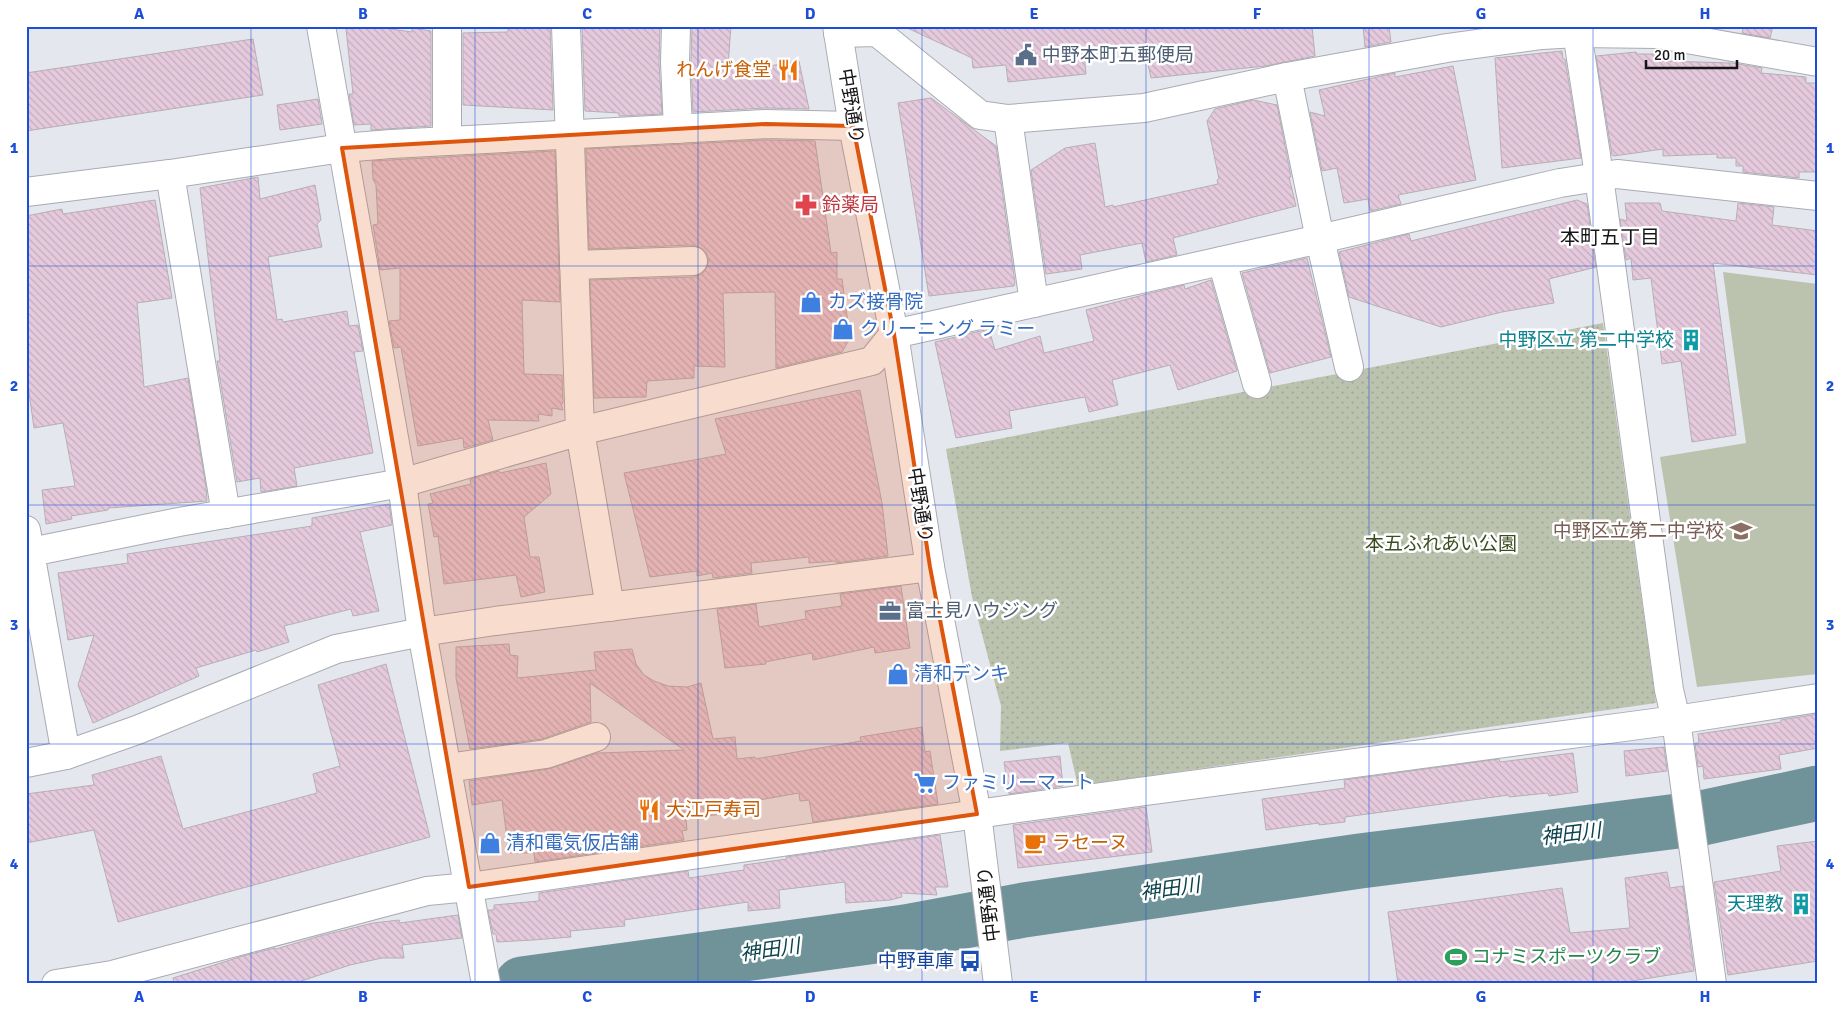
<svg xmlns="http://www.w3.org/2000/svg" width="1844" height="1010" viewBox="0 0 1844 1010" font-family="Signika,'Noto Sans JP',sans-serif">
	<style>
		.grass { fill: #bbc3af }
		.park { fill: url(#park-dots) }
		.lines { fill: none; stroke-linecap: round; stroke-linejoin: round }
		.river { stroke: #70939a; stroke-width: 55 }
		.building { fill: url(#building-back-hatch); stroke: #b7afb4 }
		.minor-casing { stroke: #aaabb3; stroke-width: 30 }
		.major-casing { stroke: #aaabb3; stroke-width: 30 }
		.minor { stroke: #fff; stroke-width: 28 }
		.major { stroke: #fff; stroke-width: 28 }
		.marked { fill: #de560d; fill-opacity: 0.2; stroke: #de560d; stroke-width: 4; stroke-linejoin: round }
		.grid { fill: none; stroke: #1d4ed8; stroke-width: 1; stroke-opacity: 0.55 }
		.labels { text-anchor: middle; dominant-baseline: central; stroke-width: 5; stroke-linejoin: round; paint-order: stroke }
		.service-label { font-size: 19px; fill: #4e5e75; stroke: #fff; text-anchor: start }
		.food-label { font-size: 19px; fill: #c56008; stroke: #fff; text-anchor: start }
		.street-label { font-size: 19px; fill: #161619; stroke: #fff }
		.health-label { font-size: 19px; fill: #be3a42; stroke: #fff; text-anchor: start }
		.shop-label { font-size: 19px; fill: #366cbe; stroke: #fff; text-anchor: start }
		.culture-label { font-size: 19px; fill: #0d838f; stroke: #fff; text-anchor: end }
		.education-label { font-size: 19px; fill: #785e54; stroke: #fff; text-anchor: end }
		.park-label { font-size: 19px; fill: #3d4d21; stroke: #fff }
		.leisure-label { font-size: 19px; fill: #27864d; stroke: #fff; text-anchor: start }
		.transit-label { font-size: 19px; fill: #164399; stroke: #fff; text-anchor: end }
		.neighbourhood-label { font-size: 20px; fill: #161619; stroke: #fff }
		.water-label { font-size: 20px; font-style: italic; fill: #0b424c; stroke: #fff }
		.neatline { fill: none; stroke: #1d4ed8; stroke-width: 2 }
		.grid-label { font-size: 16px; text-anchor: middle; font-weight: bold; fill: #1d4ed8 }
	</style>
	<defs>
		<pattern id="park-dots" width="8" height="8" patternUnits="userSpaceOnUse" patternTransform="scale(1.25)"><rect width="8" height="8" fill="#bbc3af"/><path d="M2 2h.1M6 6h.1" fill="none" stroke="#a0a796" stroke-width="1.8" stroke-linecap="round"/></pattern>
		<pattern id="building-back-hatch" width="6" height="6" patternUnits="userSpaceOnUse" patternTransform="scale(1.25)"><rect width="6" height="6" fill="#e5cadd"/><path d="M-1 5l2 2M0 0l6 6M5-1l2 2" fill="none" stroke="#c4adbd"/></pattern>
	</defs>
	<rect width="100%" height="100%" fill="#e5e7ef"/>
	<path class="grass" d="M1723,272L1818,284V674L1697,687L1660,457L1746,443Z"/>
	<path class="park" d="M1603,323L1656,703L1078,786L1068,743L1000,751L1001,706L972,597L946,449Z"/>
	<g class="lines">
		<path class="river" d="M522,984L905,932L1024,910L1360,861L1702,818L1818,793"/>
	</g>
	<g class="building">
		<path d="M370,26L412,32V28L431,31V126L371,130V124L354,125L349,94H353L346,29Z"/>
		<path d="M533,26H550L553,110L463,105V33L508,32V27Z"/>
		<path d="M582,26H660L659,63L662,114L619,116V113L585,111Z"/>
		<path d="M692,26H731L728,66L746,65V70L799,61L809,109L765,108L693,112L691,62Z"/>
		<path d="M903,26H1312L1315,56L1265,66L1151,78L1144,46L1084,54L1086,74L1008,82L1006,65L973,68L972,58Z"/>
		<path d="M1363,26H1389L1391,42L1365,47Z"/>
		<path d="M1744,26H1773L1770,38L1742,33Z"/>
		<path d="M253,39L263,95L26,131V73Z"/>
		<path d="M1562,51L1563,59H1565L1581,158L1502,168L1495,58Z"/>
		<path d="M1636,52L1637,54H1663L1662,61L1732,63L1762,68L1761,73L1806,77V83H1818V172H1799V178L1743,172V166H1736V158H1717V154L1663,156V149L1614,156L1612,155L1596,56Z"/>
		<path d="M1453,66L1476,180L1398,195L1401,204L1370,211L1368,199L1344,203L1337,168L1322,171L1310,112L1325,116L1319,90L1395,73V77Z"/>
		<path d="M931,98L996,146L1015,283L1014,286L929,296L898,103Z"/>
		<path d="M318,99L322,124L280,130L277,105Z"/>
		<path d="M1253,100L1277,105L1291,177H1289L1296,206L1173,238L1177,255L1146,262L1142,243L1080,255L1082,269L1046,274L1031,170L1065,148L1095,143L1105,207L1113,205V207L1218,184L1217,180L1219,179L1207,121L1215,109Z"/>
		<path d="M766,140L815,141L831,253L837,252V279H842L850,338L842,352L776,368L775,292L723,293L725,367L694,366V378L647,381L646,397L594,398L590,280L694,277L702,274L706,269L709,260L706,252L701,248L692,245L589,249L586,149Z"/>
		<path d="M555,151L560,302L522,300L524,374L562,375L563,403L561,404L563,410L552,408V416L538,414L539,421L488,420L493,440L464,448L463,438L418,446L401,347L394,348L389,321L400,320V268L380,270L373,225L378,224L376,185L373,179L372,161Z"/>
		<path d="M258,177L260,199L315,185L321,220L317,224L322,247L268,257L277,320L282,319L283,322L347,311L349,326L358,325L363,351L354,352L373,453L294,468L297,486L261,492L260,478L237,482L217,361H220L200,188Z"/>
		<path d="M155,200L172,298L137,303L144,387L188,378L206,487L207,501L108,508V510L71,516L72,519L46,524L42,490L75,486L63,423L34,428L26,371V216L62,209L63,214Z"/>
		<path d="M1577,200L1587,204L1596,267L1549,279L1554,303L1502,312L1441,327L1349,297L1339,252L1409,234L1411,241Z"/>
		<path d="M1625,203H1660L1662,211L1736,221L1738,203L1774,207L1772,225L1818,231V275L1713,263L1736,435L1692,442L1681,361L1662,364L1651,278L1633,280L1631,258L1626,260L1620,219L1627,221Z"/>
		<path d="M1307,258L1331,357L1270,373L1242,273Z"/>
		<path d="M1211,280L1237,371L1178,390L1170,365L1112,380L1118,405L1089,412L1085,397L1009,411L1012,428L956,438L935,342L989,329L995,350L1040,336L1044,353L1094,341L1086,310L1147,294L1184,285L1185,289Z"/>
		<path d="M860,390L882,503L888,556L836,563V561L809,563V557L751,563L752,573L713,578L712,573L697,576V571L650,577L624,473L726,454L715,419Z"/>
		<path d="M546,463L551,494L524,517L530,557H539L545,592L521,597L516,575L444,584L438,536L434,537L428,504L433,503L430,494L471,484L470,479L499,471L500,473Z"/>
		<path d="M389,504L392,525L360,532L379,611L353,616L351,609L284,626L289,642L257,652L256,650L196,668L199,676L93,723L78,685L94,635L68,640L58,573L128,563L127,554L312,526V518Z"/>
		<path d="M901,586L910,648L875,653L874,647L813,660L812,653L765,662L766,664L725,668L717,609L756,604L759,627L806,619L805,611L842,606L840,594Z"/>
		<path d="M509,644L510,655L518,656L517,678L596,670L594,652L632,649L636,664L644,675L654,681L668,686L687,687L701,683L713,739L735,737L737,759L755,757V759L861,741L860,737L922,727L925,752L930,751L938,804L813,822L809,800L800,801L799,793L742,803L743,812L686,818L687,830L682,831L684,840L535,862L534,853H509L502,800L472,805L469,781L548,769L598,753L684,750L590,683L591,722L542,739L470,749L456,678V647Z"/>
		<path d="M386,664L430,837L118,922L94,830L26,843V794L94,785L92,775L161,756L183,829L317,793L313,774L340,766L318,685Z"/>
		<path d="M1818,714V748L1779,755L1781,769L1704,779L1703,766L1698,767L1695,743H1699L1698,734L1781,722V720Z"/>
		<path d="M1664,747L1667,771L1626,776L1624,751Z"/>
		<path d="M1573,753L1578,792L1549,796L1548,793L1509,797V795L1345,817V822L1319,825V823L1266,830L1262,799L1345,788L1344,780L1499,759L1500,762Z"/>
		<path d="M1060,756L1063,786L1009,794L1004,762Z"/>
		<path d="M1146,807L1152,852L1018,868L1013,825Z"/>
		<path d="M940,835L948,887H935L937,895L901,893L902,897L890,900L846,903L845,882L779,890L780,908L748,911V902L624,920L625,926L570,931L571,937L533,940L497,942L496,934H493L488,910H494V905L539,901V893L688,871L689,878L744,870V865L787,859L786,857Z"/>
		<path d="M1818,841V961L1728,975L1714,882L1781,871L1777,846Z"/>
		<path d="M1667,872L1670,888L1683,886L1694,971L1613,984H1398L1388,912L1562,888L1570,933L1630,928L1625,878Z"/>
		<path d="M458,915L462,938L402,945L404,958H382L350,965L292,984H174L173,978L243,956L275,948L276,949L320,936L373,923L399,920L400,923Z"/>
	</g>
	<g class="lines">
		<g class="minor-casing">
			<g id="minor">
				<path d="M321,26L402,483L422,632L486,984"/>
				<path d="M566,26L580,431L610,607"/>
				<path d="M676,26L675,62L678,129"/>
				<path d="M1576,26L1596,155L1669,690L1676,720L1712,984"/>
				<path d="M838,33L877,32L980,115L1008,119L1144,108L1287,77L1447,48L1542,35L1577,33L1658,34L1818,62"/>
				<path d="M1287,77L1320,239L1349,367"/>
				<path d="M1008,119L1034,303"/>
				<path d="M447,140V26"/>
				<path d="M170,174L226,514"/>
				<path d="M26,192L170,174L342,148L391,144L766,124L853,126"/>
				<path d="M1222,261L1257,384"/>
				<path d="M574,265L693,261"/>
				<path d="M26,530L66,755"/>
				<path d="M26,553L179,522L402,483L580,431L872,361L894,334L1320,239L1560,183L1617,174L1818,196"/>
				<path d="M26,763L66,755L137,730L336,649L422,632L495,621L930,567"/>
				<path d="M447,768L546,754L596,737"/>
				<path d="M56,984L112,975L427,891L469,887L1019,808L1676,720L1818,698"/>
			</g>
		</g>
		<g class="major-casing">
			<path id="major" d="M837,26L853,126L894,334L930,567L977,814L998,984"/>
		</g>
		<use href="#minor" class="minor"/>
		<use href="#major" class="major"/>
	</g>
	<path class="marked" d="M766,124L853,126L894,334L930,567L977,814L469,887L342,148Z"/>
	<path class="grid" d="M251,26V984M475,26V984M698,26V984M922,26V984M1146,26V984M1369,26V984M1593,26V984M26,266H1818M26,505H1818M26,744H1818"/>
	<defs>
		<g id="civic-bare" transform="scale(1.725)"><path d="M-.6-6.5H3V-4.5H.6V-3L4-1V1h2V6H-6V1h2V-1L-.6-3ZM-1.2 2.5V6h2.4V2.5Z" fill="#5c6f8a" stroke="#fff" stroke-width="2.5" paint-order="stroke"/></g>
		<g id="restaurant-bare" transform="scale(1.725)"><path d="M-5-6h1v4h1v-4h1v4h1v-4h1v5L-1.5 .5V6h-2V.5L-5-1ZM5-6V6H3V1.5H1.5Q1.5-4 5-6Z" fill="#e8710a" stroke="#fff" stroke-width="2.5" paint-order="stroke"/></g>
		<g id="pharmacy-bare" transform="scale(1.725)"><path d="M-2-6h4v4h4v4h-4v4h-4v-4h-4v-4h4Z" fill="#e0444e" stroke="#fff" stroke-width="2.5" paint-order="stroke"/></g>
		<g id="shop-bare" transform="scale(1.725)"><path d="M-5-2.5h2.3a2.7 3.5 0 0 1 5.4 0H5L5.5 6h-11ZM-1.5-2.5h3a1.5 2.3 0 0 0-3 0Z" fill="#3f7fe0" stroke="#fff" stroke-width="2.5" paint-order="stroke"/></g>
		<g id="building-bare" transform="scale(1.725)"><path d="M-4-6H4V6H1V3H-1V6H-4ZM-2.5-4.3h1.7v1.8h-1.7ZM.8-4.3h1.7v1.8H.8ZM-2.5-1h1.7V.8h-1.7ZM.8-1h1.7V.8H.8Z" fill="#0f9aa8" stroke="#fff" stroke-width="2.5" paint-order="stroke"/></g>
		<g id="school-bare" transform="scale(1.725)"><path d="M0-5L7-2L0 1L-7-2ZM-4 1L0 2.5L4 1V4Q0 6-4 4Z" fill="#8d6e63" stroke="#fff" stroke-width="2.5" paint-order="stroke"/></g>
		<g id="office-bare" transform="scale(1.725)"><path d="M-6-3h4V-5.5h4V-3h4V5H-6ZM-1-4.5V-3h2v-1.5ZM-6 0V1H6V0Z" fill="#5c6f8a" stroke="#fff" stroke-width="2.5" paint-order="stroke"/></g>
		<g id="supermarket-bare" transform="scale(1.725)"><path d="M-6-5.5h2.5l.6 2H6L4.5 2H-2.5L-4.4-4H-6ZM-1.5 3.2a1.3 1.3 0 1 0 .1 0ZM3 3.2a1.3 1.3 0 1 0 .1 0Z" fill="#3f7fe0" stroke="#fff" stroke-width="2.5" paint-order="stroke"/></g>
		<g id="cafe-bare" transform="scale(1.725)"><path d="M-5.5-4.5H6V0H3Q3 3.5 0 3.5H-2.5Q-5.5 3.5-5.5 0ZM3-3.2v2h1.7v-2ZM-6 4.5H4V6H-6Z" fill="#e8710a" stroke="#fff" stroke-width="2.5" paint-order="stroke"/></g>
		<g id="stadium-bare" transform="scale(1.725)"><path d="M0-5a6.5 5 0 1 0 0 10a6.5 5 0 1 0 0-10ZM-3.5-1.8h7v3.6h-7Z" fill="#2e9e5b" stroke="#fff" stroke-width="2.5" paint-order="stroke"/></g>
		<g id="bus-bare" transform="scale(1.725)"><path d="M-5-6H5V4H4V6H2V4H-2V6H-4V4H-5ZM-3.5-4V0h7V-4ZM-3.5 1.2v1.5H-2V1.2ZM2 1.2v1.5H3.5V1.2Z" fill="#1a4fb4" stroke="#fff" stroke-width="2.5" paint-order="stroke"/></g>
	</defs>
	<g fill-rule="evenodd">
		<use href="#civic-bare" x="1026" y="55"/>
		<use href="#restaurant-bare" x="788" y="70"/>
		<use href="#pharmacy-bare" x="806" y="205"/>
		<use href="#shop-bare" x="811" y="302"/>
		<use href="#shop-bare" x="843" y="329"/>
		<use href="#building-bare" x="1691" y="340"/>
		<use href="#school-bare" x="1741" y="531"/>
		<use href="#office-bare" x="890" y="611"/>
		<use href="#shop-bare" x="898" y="674"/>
		<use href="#supermarket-bare" x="925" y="783"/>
		<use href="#restaurant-bare" x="649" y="810"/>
		<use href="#shop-bare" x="490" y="843"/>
		<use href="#cafe-bare" x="1035" y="843"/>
		<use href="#building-bare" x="1801" y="904"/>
		<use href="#stadium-bare" x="1456" y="957"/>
		<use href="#bus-bare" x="970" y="961"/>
	</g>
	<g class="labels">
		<g class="service-label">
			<text x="1042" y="55">中野本町五郵便局</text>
			<text x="906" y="611">富士見ハウジング</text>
		</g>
		<g class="food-label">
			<text x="771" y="70" text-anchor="end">れんげ食堂</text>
			<text x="666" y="810">大江戸寿司</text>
			<text x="1052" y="843">ラセーヌ</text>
		</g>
		<g class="street-label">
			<text transform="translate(851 106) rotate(81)">中野通り</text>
			<text transform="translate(920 505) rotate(81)">中野通り</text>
			<text transform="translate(989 904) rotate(-97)">中野通り</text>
		</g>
		<g class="health-label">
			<text x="822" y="205">鈴薬局</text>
		</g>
		<g class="shop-label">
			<text x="828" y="302">カズ接骨院</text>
			<text x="860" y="329">クリーニング ラミー</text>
			<text x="914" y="674">清和デンキ</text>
			<text x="942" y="783">ファミリーマート</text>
			<text x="506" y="843">清和電気仮店舗</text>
		</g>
		<g class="culture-label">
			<text x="1674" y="340">中野区立 第二中学校</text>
			<text x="1784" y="904">天理教</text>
		</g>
		<g class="education-label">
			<text x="1724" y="531">中野区立第二中学校</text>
		</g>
		<g class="park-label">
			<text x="1441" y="544">本五ふれあい公園</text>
		</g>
		<g class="leisure-label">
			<text x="1472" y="957">コナミスポーツクラブ</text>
		</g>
		<g class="transit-label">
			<text x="954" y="961">中野車庫</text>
		</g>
		<g class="neighbourhood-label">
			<text x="1610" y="237">本町五丁目</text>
		</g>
		<g class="water-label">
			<text transform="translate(1571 834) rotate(-7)">神田川</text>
			<text transform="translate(1170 889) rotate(-8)">神田川</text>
			<text transform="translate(770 950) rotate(-8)">神田川</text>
		</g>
	</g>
	<rect width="1844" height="1010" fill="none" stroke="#ffffff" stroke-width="55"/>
	<path d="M1646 60v8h91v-8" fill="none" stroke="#161619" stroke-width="2.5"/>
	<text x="1654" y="60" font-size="15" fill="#161619" stroke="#ffffff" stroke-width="4" paint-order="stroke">20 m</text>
	<rect x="28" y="28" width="1788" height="954" class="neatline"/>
	<g class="grid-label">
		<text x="139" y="19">A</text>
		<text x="363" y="19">B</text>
		<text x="587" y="19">C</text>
		<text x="810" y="19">D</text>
		<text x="1034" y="19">E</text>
		<text x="1257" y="19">F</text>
		<text x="1481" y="19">G</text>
		<text x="1705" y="19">H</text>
		<text x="14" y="153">1</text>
		<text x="1830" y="153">1</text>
		<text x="14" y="391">2</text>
		<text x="1830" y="391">2</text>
		<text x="14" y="630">3</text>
		<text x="1830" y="630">3</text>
		<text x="14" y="869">4</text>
		<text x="1830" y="869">4</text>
		<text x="139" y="1002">A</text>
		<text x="363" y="1002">B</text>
		<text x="587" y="1002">C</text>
		<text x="810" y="1002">D</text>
		<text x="1034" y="1002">E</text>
		<text x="1257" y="1002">F</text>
		<text x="1481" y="1002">G</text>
		<text x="1705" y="1002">H</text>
	</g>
</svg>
